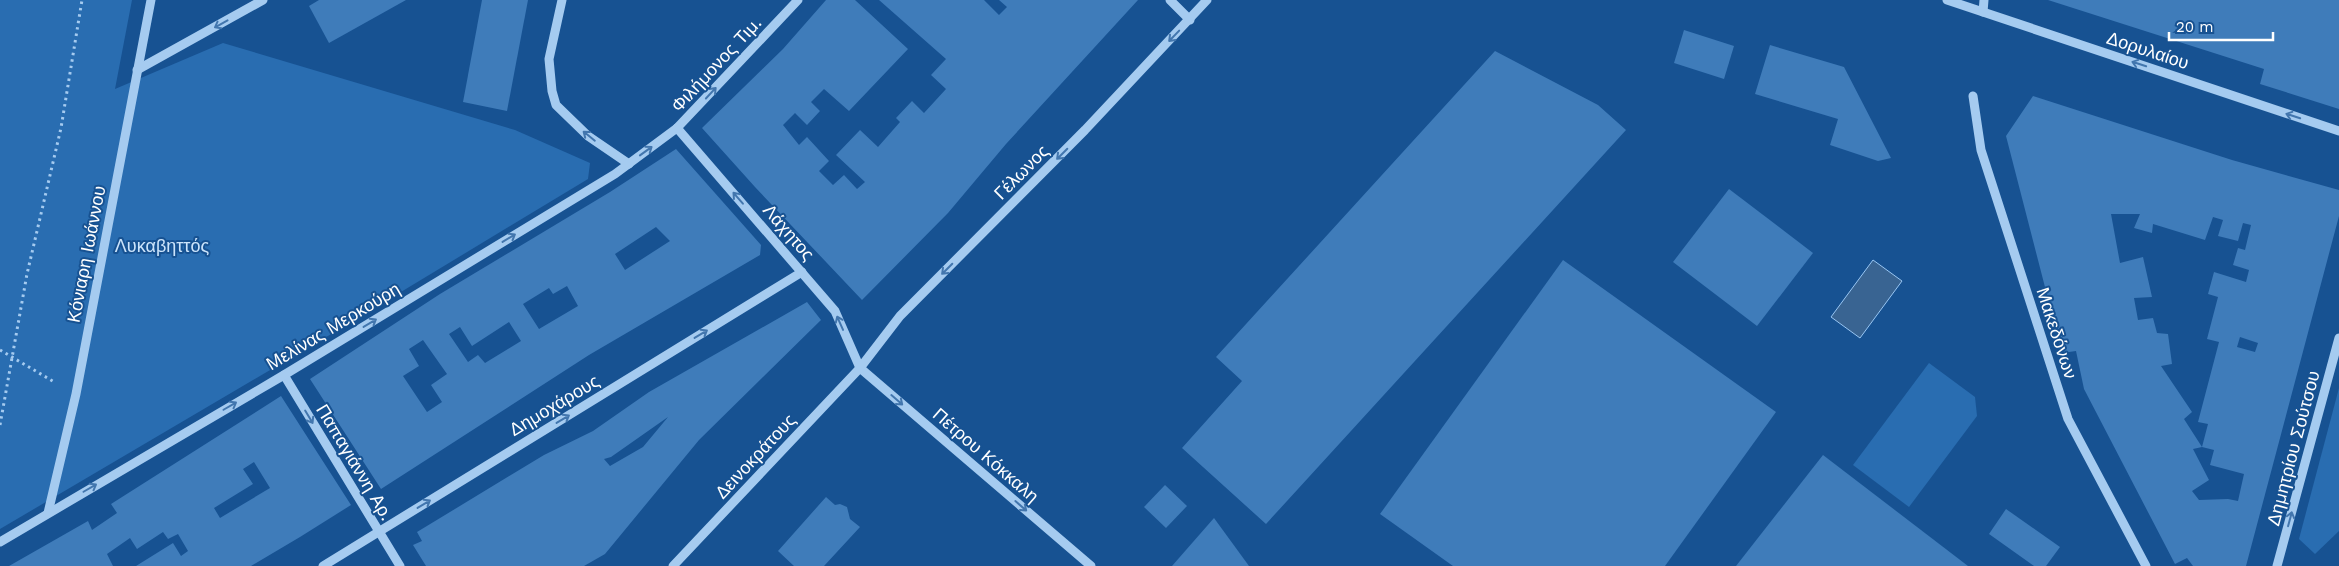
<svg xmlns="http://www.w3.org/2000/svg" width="2339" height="566" viewBox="0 0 2339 566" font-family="'Work Sans',sans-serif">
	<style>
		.green { fill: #296db1 }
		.water { fill: #396492; stroke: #98c6f3 }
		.building { fill: #3f7cba; fill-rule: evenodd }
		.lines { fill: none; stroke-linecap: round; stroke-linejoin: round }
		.path { stroke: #a5cbf0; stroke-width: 3; stroke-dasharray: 2.5 4; stroke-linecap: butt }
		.minor { stroke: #a5cbf0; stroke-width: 9 }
		.oneway { stroke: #4276ae }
		.labels { text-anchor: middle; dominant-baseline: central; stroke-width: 4; stroke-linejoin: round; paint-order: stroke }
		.street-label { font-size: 18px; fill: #fff; stroke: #175292 }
		.park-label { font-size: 18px; fill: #cce4fb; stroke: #175292 }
	</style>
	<rect width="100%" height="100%" fill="#175292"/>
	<g class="green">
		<path d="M0,0H132L115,89L223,43L515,130L590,163L588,179L333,333L0,529Z"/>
		<path d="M1929,363L1975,397L1977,416L1909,507L1853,465Z"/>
		<path d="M2339,388V531L2315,554L2299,539Z"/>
	</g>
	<path class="water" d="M1873,260L1902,281L1860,338L1831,317Z"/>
	<g class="building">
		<path d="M319,0H406L329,43L309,6Z"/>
		<path d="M482,0H528L507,111L463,102Z"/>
		<path d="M826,0H855L908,49L849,111L824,89L811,102L820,111L807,125L795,113L783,125L799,145L807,137L829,161L819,171L833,185L844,175L857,189L865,182L836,155L860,130L878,147L900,122L896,118L912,101L924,113L946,89L931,75L946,59L879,0H984L999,15L1007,7L999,0H1138L1006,144L948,213L862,300L755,187L702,128L783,49Z"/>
		<path d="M2048,0H2339V109L2260,84L2264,69Z"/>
		<path d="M1684,30L1734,46L1724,79L1674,63Z"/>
		<path d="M1770,45L1844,67L1891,158L1878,161L1830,145L1838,119L1755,94Z"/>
		<path d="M1495,51L1598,105L1626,130L1266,524L1182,448L1242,381L1216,357Z"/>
		<path d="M2033,96L2232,160L2339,190V216L2246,566H2193L2187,558L2175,564L2084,389L2076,351L2062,353L2006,136ZM2111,214H2140L2134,228L2152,233L2153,224L2205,240L2213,217L2223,220L2218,236L2238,241L2243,223L2251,225L2245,250L2238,248L2233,265L2249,270L2246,282L2214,272L2208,294L2218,297L2207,339L2219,342L2198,422L2208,424L2202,447L2184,419L2192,412L2161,366L2172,364L2168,334L2157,333L2153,318L2138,320L2134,298L2152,297L2143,257L2120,263ZM2240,337L2258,343L2255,352L2237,347ZM2202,447L2214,450L2210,465L2244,474L2238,501L2228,499L2199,500L2192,491L2209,480L2193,449Z"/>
		<path d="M676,149L761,245L760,255L589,355L381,489L310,379L440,294L610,192ZM656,227L670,241L625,270L615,254ZM567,286L578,306L539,329L523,304L549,288L553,294ZM509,322L521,341L485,363L478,355L468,362L449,334L460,327L472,346ZM423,340L447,374L431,385L442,402L427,412L403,376L419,366L409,349Z"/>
		<path d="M1729,189L1813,253L1757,326L1673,262Z"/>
		<path d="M1563,260L1776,412L1665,566H1453L1380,514Z"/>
		<path d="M807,302L821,320L699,440L605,554L584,566H426L413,545L422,541L417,532L544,455L593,431L649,392ZM668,417L643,447L610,466L604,459L611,457Z"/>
		<path d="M281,396L351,505L300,537L251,566H136L173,543L181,556L188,551L178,534L168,539L163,532L137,549L130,538L107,554L113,566H9L88,521L92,530L117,513L111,504ZM254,462L270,488L220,518L214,508L253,484L243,469Z"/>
		<path d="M1823,455L1968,566H1736Z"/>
		<path d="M1165,485L1187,506L1166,528L1144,507Z"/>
		<path d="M826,497L835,505L840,504L847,507L850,519L860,527L824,566H794L778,551Z"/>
		<path d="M2006,509L2060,547L2046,566H2034L1989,534Z"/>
		<path d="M1214,518L1249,566H1172Z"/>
	</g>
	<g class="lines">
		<g class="path">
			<path d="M0,350L56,383"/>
			<path d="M0,425L27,274L61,128L82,0"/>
		</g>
		<g class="minor">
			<path d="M562,0L549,59L552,91L556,105L588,136L629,164"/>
			<path d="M1170,0L1190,20"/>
			<path d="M1947,0L2339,131"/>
			<path d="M1983,12L1984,0"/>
			<path d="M137,70L263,0"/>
			<path d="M1973,96L1981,150L2068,419L2146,566"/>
			<path d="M677,128L835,311L860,368L1091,566"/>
			<path d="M284,375L400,566"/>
			<path d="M48,513L76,394L151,0"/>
			<path d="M0,542L284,375L615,174L677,128L798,0"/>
			<path d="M323,566L802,272"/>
			<path d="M673,566L860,368L900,316L1085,130L1207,0"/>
			<path d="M2277,566L2339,338"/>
		</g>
	</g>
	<defs><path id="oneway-shaft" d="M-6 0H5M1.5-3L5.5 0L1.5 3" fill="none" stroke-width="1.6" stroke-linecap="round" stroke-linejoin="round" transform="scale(1.25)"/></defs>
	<g class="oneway">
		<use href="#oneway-shaft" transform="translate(221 24) rotate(151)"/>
		<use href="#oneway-shaft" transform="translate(1174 36) rotate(134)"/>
		<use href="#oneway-shaft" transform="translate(2139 64) rotate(-162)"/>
		<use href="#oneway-shaft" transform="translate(711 93) rotate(-47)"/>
		<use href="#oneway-shaft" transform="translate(2293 116) rotate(-162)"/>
		<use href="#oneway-shaft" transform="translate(589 136) rotate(-141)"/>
		<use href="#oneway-shaft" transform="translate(646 151) rotate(-36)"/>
		<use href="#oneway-shaft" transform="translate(1062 154) rotate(135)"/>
		<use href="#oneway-shaft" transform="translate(738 198) rotate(-131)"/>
		<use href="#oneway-shaft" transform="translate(509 238) rotate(-31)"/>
		<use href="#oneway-shaft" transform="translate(947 269) rotate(135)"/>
		<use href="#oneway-shaft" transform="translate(370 323) rotate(-31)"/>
		<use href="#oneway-shaft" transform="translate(840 323) rotate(-114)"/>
		<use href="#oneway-shaft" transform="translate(701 334) rotate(-31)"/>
		<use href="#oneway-shaft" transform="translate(897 400) rotate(41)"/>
		<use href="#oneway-shaft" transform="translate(230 406) rotate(-30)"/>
		<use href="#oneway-shaft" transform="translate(309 417) rotate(59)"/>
		<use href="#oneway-shaft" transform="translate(563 419) rotate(-31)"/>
		<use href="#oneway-shaft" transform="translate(90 488) rotate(-30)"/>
		<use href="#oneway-shaft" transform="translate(424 504) rotate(-31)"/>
		<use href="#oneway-shaft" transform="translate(1021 506) rotate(41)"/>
		<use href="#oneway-shaft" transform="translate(2290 519) rotate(-75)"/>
	</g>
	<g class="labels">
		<g class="street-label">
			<text transform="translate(2148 50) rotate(18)">Δορυλαίου</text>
			<text transform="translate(716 64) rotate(-47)">Φιλήμονος Τιμ.</text>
			<text transform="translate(1021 172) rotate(-45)">Γέλωνος</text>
			<text transform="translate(789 232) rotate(49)">Λάχητος</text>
			<text transform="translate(86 254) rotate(-79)">Κόνιαρη Ιωάννου</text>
			<text transform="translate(333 326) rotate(-31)">Μελίνας Μερκούρη</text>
			<text transform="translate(2057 333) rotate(72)">Μακεδόνων</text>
			<text transform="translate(554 405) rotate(-31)">Δημοχάρους</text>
			<text transform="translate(2293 448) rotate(-75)">Δημητρίου Σούτσου</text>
			<text transform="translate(986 455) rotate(41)">Πέτρου Κόκκαλη</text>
			<text transform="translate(755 456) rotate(-47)">Δεινοκράτους</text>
			<text transform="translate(355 462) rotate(59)">Παπαγιάννη Αρ.</text>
		</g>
		<g class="park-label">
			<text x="162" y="245">Λυκαβηττός</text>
		</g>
	</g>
	<path d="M2169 32v8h104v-8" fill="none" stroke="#ffffff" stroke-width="2.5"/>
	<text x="2176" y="32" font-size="15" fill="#ffffff" stroke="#175292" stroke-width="4" paint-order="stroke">20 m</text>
</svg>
